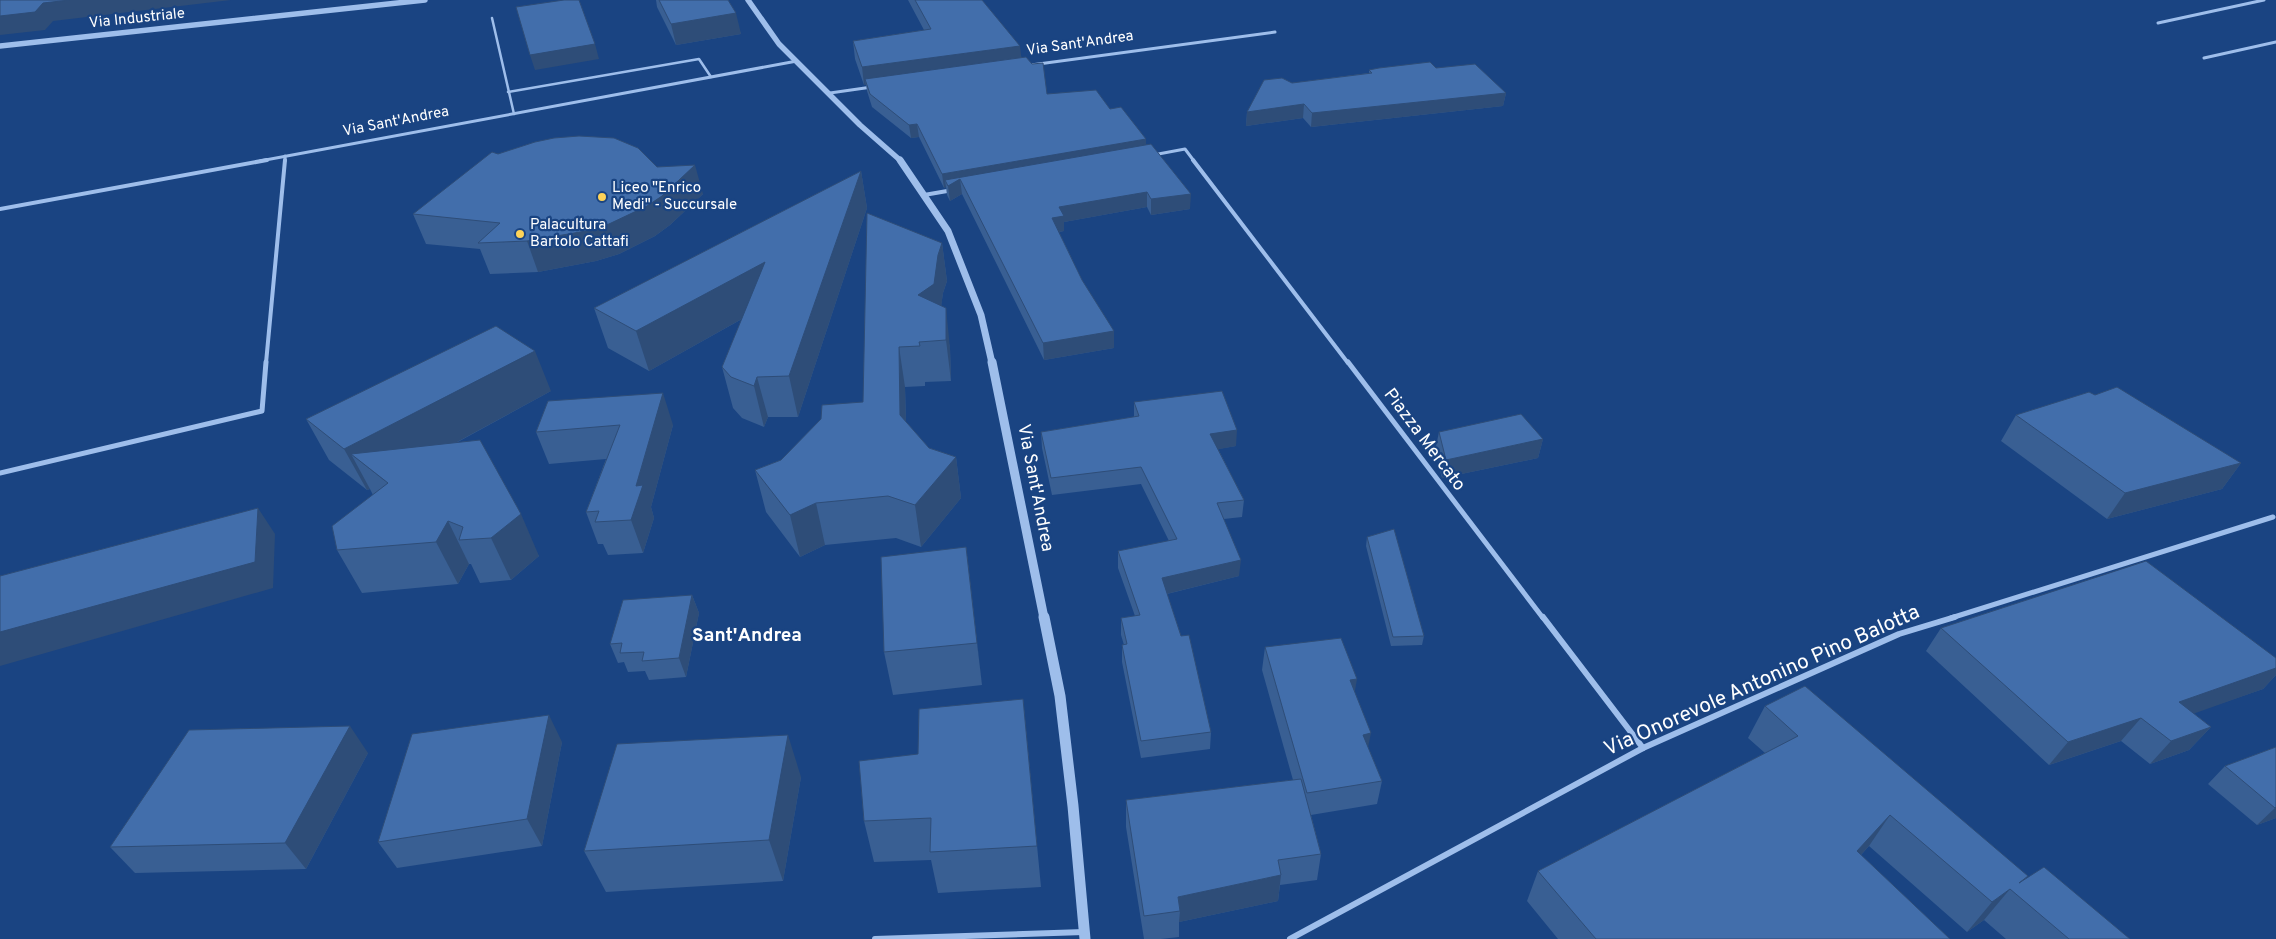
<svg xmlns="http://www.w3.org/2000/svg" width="2276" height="939" viewBox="0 0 2276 939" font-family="Overpass,sans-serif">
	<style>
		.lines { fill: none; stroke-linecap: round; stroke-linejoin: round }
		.service { stroke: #9ebeeb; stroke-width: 2.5 }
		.minor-far3 { stroke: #9ebeeb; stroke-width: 3 }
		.minor-far2 { stroke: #9ebeeb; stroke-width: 4 }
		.minor-far1 { stroke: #9ebeeb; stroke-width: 5 }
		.minor { stroke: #9ebeeb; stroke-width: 6 }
		.tertiary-far3 { stroke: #9ebeeb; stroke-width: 5.5 }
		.tertiary-far2 { stroke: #9ebeeb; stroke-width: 7 }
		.tertiary-far1 { stroke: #9ebeeb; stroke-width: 9 }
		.tertiary { stroke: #9ebeeb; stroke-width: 11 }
		.wall { fill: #395f93 }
		.shaded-wall { fill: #2e4d78 }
		.building { fill: #426eab; stroke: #2e4d78 }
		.poi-dot { fill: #fdd359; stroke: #1a4482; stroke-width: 2 }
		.labels { text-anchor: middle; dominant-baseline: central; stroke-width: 4.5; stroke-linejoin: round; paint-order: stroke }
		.far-street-label { font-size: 15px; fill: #fff; stroke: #1a4482 }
		.far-poi-label { font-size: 15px; fill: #fff; stroke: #1a4482; text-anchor: start }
		.street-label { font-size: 18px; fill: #fff; stroke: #1a4482 }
		.neighbourhood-label { font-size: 19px; font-weight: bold; fill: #fff; stroke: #1a4482 }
		.near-street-label { font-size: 21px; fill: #fff; stroke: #1a4482 }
	</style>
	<rect width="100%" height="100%" fill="#1a4482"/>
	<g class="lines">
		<g class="service">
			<path d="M492,18L514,114"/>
			<path d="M508,92L699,59L711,77"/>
		</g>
		<g class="minor-far3">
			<path d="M2158,23L2264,0"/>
			<path d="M2204,58L2276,42"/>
			<path d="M1031,65L1275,32"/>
			<path d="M830,93L872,87"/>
			<path d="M1153,155L1185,149L1194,161"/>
			<path d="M260,161L797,61"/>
			<path d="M285,161V156"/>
		</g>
		<g class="minor-far2">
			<path d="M1193,160L1348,363"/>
			<path d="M924,195L953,190"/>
			<path d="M0,209L267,160"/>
			<path d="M266,363L285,160"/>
		</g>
		<g class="minor-far1">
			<path d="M1348,362L1543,618"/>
			<path d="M0,473L262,411L266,362"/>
			<path d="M1951,618L2273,517"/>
		</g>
		<g class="minor">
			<path d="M1543,617L1643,748"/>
			<path d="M875,939L1084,932"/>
			<path d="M1290,939L1643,748L1899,634L1955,617"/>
		</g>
		<g class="tertiary-far3">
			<path d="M748,0L779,44L860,125L901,161"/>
			<path d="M0,46L425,0"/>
		</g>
		<path class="tertiary-far2" d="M900,160L948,231L981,315L992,363"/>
		<path class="tertiary-far1" d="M992,362L1044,618"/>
		<path class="tertiary" d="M1044,617L1060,696L1073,806L1085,939"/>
	</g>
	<g class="wall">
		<path d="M656,0H728L741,34L676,45L657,7Z"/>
		<path d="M908,0H982L1047,94L1110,109L1146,139V145L1190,209L1151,215L1147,207L1064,222V231L1059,232L1114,348L1044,360L962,194L950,201L947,195L946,187L944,188L919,137L911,138L872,107L867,91L866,85H864L855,59L853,41L924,30Z"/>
		<path d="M1436,68L1506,93L1503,106L1311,127L1303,118L1246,126L1247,112L1292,83L1369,73V70Z"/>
		<path d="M657,167L703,194L670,225L655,236L619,254L596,261L538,272L490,274L480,249L426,244L413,214Z"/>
		<path d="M861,171L867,208L798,417H768L764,427L742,418L733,408L722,367L742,319L649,371L608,348L594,308Z"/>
		<path d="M942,243L947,281L943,293L941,306L950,348L951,381L925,382V386L905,387L906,422L929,448L956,457L961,498L921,547L896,538L825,545L800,557L766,512L755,470L781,460L863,402Z"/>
		<path d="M551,391L456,443L539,556L511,580L480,583L471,564H469L458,584L362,593L337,550L373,495L370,489L367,490L329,460L306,419Z"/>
		<path d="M2095,395L2241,463L2222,489L2107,519L2001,441L2016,415Z"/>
		<path d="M548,401L673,425L651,507L654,518L643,553L608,555L603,544H598L586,512L606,459L549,464L536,432Z"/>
		<path d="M1134,402L1236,446L1218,449L1244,500L1242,517L1224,519L1239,576L1167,594L1211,732L1210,749L1141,758L1122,662V645H1124L1121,635V618L1135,616L1118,568V551L1169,541L1141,484L1052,495L1042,448L1041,432L1134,417Z"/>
		<path d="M1439,432L1543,439L1538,458L1442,478L1435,451Z"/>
		<path d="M1367,537L1424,636L1422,645L1391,646L1366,546Z"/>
		<path d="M966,547L982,685L893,695L884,652Z"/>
		<path d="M692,595L699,613L686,677L649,680L645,671L628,672L624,662L618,663L610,644Z"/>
		<path d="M1941,628L2276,658V675L2263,689L2193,713L2211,727L2189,750L2150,764L2121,741L2049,765L1926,651Z"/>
		<path d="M1265,647L1354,692L1368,747L1382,781L1377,804L1311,815L1321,854L1317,880L1280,885L1278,901L1179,922V937L1161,939H1144L1126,827V800L1293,780L1262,670Z"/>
		<path d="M1023,699L1041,887L938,893L931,860L874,862L864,821L918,754Z"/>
		<path d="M1765,706L2026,878L2130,939H2006L1984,920L1967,932L1869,846L1861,855L1950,939H1558L1527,901L1538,871L1765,753L1748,738Z"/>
		<path d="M562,742L542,846L397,868L378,842Z"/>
		<path d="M2276,747V818L2257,825L2208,784L2225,766Z"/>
		<path d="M368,753L306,869L135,873L110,847Z"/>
		<path d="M801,777L783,881L606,892L584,851Z"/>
	</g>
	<g class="shaded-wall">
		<path d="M70,0H231L53,21L45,30L0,35V16L43,3Z"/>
		<path d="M736,13L741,34L676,45L671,24Z"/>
		<path d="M595,44L599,59L535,70L530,55Z"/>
		<path d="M1020,46L1022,63L865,79L866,85H864L862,67Z"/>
		<path d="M1506,93L1503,106L1311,127L1312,113Z"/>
		<path d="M1304,104L1303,118L1246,126L1247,112Z"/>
		<path d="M917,124L919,137L911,138L909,125Z"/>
		<path d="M1146,139V152L960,179L962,194L950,201L948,186L945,180L946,187L944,188L942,174Z"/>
		<path d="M695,165L703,194L670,225L655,236L619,254L596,261L538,272L527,241Z"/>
		<path d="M861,171L867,208L798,417L789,376Z"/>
		<path d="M1147,192V207L1064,222V231L1052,233V218L1059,207Z"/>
		<path d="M1191,194L1190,209L1151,215V199Z"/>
		<path d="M942,243L947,281L943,293L939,323L918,295L938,255Z"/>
		<path d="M765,262L774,301L649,371L636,331Z"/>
		<path d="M946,308L950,348L951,381L946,340Z"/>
		<path d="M1114,331V348L1044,360L1043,343Z"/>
		<path d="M899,347L905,387L907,457L900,415Z"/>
		<path d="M535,351L551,391L385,481L351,454L370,489L367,490L344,449Z"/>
		<path d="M757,377L768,417L764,427L754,386Z"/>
		<path d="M663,393L673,425L651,507L654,518L643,553L631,520L636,486Z"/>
		<path d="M1237,430L1236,446L1209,451L1210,434Z"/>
		<path d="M1543,439L1538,458L1442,478L1446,460Z"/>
		<path d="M956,457L961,498L921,547L915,505Z"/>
		<path d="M2241,463L2222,489L2107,519L2125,493Z"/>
		<path d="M816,503L825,545L800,557L790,515Z"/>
		<path d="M258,508L275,534L273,588L0,666V632Z"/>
		<path d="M521,514L539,556L511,580L491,538Z"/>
		<path d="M448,521L469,564L458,584L436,542Z"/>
		<path d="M966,547L971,589L982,685L977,643Z"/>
		<path d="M1241,560L1239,576L1162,595V578Z"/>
		<path d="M692,595L699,613L686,677L679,658Z"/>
		<path d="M2276,668V675L2263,689L2159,726L2179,702Z"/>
		<path d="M1357,679L1353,702L1350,680Z"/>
		<path d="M549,715L562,742L542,846L527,819Z"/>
		<path d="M2141,718L2121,741L2049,765L2068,742Z"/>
		<path d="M350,726L368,753L306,869L285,843Z"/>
		<path d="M2211,727L2189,750L2150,764L2171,741Z"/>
		<path d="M1371,733L1366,757L1363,735Z"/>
		<path d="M788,735L801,777L783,881L769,840Z"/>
		<path d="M2276,807V818L2257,825L2275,808Z"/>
		<path d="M1890,815L1869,846L1836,882L1857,851Z"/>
		<path d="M1281,875L1278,901L1179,922L1180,911L1178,897Z"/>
		<path d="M2010,889L1984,920L1967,932L1992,902Z"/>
	</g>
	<g class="building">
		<path d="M0,0H70L43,3L35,12L0,16Z"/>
		<path d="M564,0H579L595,44L530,55L516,7Z"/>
		<path d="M659,0H728L736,13L671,24Z"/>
		<path d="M915,0H982L1020,46L862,67L853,41L931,29Z"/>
		<path d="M1026,57L1032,64L1043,63L1047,94L1096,90L1110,109L1121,107L1146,139L942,174L917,124L909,125L870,94L865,79Z"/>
		<path d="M1430,62L1436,68L1475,64L1506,93L1312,113L1304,104L1247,112L1264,80L1282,78L1292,83L1372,73L1369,70L1379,68Z"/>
		<path d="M579,136L614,138L638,148L657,167L695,165L662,196L647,206L609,224L586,231L527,241L478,243L500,223L413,214L492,152L498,154L535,142L554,138Z"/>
		<path d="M1151,144L1191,194L1151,199L1147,192L1059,207L1064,216L1052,218L1082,280L1114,331L1043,343L960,179L948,186L945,180Z"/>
		<path d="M861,171L789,376L757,377L754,386L731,377L722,367L765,262L636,331L594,308Z"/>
		<path d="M867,213L942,243L938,255L934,284L918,295L946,308V340L919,342L920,346L899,347L900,415L929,448L956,457L915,505L888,496L816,503L790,515L755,470L781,460L821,419L822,405L863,402Z"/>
		<path d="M496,326L535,351L344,449L306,419Z"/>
		<path d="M2117,387L2241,463L2125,493L2016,415L2089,392L2095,395Z"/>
		<path d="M1222,391L1237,430L1210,434L1244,500L1217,503L1241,560L1162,578L1181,636L1189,635L1211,732L1141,741L1122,645L1127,644L1121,618L1140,615L1118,551L1177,539L1141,467L1051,478L1041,432L1139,416L1134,402Z"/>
		<path d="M663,393L636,486L643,485L631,520L595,522L599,511L586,512L620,425L536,432L548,401Z"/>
		<path d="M1521,414L1543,439L1446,460L1439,432Z"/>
		<path d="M480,440L521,514L491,538L459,540L463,527L448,521L436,542L337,550L332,526L388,483L351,454Z"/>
		<path d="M258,508L255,562L0,632V576Z"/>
		<path d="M1394,529L1424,636L1393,637L1367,537Z"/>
		<path d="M966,547L977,643L884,652L881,557Z"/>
		<path d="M2146,561L2276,658V668L2179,702L2211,727L2171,741L2141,718L2068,742L1941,628Z"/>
		<path d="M692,595L679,658L642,661L644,652L620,653L622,643L610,644L623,600Z"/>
		<path d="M1341,638L1357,679L1350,680L1371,733L1363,735L1382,781L1307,793L1265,647Z"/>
		<path d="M1805,686L2028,876L2019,883L2044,867L2130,939H2069L2010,889L1992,902L1890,815L1857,851L1950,939H1596L1538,871L1798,736L1765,706Z"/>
		<path d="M1023,699L1037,846L930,852L931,818L864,821L859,761L918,754L919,709Z"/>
		<path d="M549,715L527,819L378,842L412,734Z"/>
		<path d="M350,726L285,843L110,847L189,730Z"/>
		<path d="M788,735L769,840L584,851L617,744Z"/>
		<path d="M2276,747V807L2275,808L2225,766Z"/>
		<path d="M1301,779L1321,854L1278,860L1281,875L1178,897L1180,911L1144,916L1126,800Z"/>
	</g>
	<g class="poi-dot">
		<circle cx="602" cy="197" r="5"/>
		<circle cx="520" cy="234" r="5"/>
	</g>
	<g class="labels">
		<g class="far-street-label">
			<text transform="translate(137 19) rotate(-6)">Via Industriale</text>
			<text transform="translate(1080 44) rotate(-8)">Via Sant'Andrea</text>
			<text transform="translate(396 122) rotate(-11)">Via Sant'Andrea</text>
		</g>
		<g class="far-poi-label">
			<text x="612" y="188">Liceo "Enrico<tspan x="612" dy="17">Medi" - Succursale</tspan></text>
			<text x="530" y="225">Palacultura<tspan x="530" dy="17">Bartolo Cattafi</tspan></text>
		</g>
		<g class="street-label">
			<text transform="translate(1424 440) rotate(53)">Piazza Mercato</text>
			<text transform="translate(1035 488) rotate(79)">Via Sant'Andrea</text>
		</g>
		<g class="neighbourhood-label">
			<text x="747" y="636">Sant'Andrea</text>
		</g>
		<g class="near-street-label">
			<text transform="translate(1762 681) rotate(-24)">Via Onorevole Antonino Pino Balotta</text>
		</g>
	</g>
</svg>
